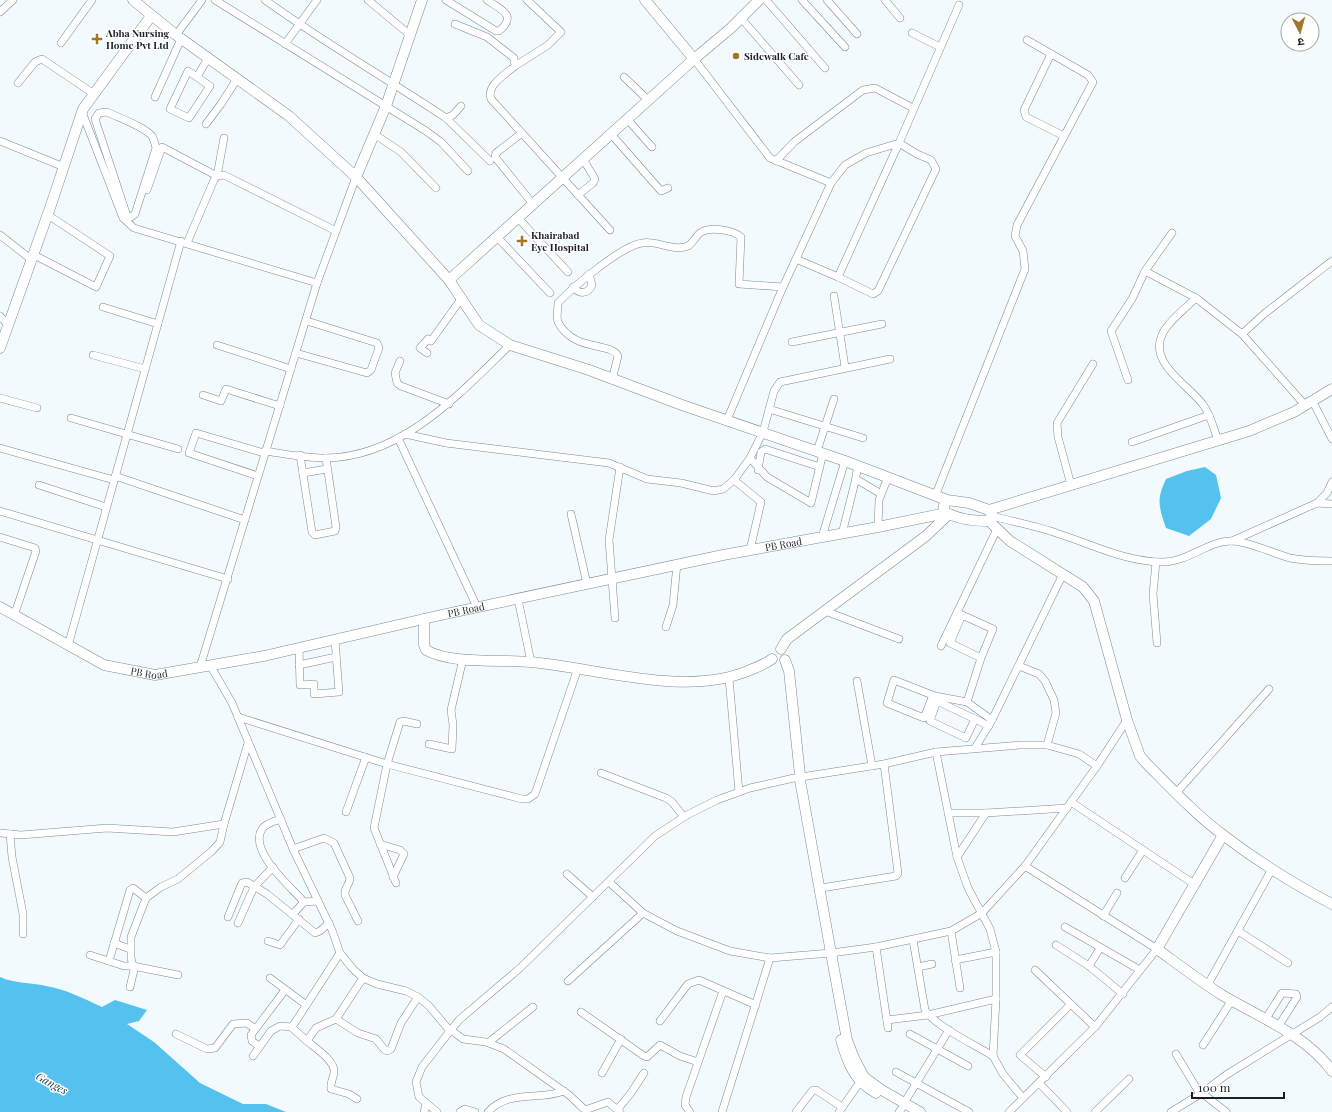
<svg xmlns="http://www.w3.org/2000/svg" width="1332" height="1112" viewBox="0 0 1332 1112" font-family="'Playfair Display','Noto Sans Devanagari',serif">
	<style>
		.water { fill: #54c1ee }
		.lines { fill: none; stroke-linecap: round; stroke-linejoin: round }
		.street-casing { stroke: #788b93; stroke-width: 8 }
		.secondary-casing { stroke: #788b93; stroke-width: 11 }
		.street { stroke: #fff; stroke-width: 7 }
		.secondary { stroke: #fff; stroke-width: 10 }
		.poi-dot { fill: #a27627; stroke: #fff; stroke-width: 1.5 }
		.labels { text-anchor: middle; dominant-baseline: central; stroke-width: 3; stroke-linejoin: round; paint-order: stroke }
		.poi-label { font-size: 10px; font-weight: bold; fill: #192024; stroke: #fff; text-anchor: start }
		.street-label { font-size: 10px; fill: #192024; stroke: #fff }
		.water-label { font-size: 11px; font-style: italic; fill: #144356; stroke: #fff }
	</style>
	<rect width="100%" height="100%" fill="#f2fafe"/>
	<g class="water">
		<path d="M1205,467L1216,475L1221,498L1211,519L1189,536L1166,528C1159,507 1156,500 1166,479L1187,471Z"/>
		<path d="M0,977C15,984 30,982 46,986C65,989 85,999 102,1007L115,1000L147,1010L139,1021L127,1024L154,1042L200,1083L243,1104H266L286,1112H0Z"/>
	</g>
	<g class="lines">
		<g class="street-casing">
			<g id="street">
				<path d="M215,0L426,131L441,142L468,171"/>
				<path d="M265,0C323,42 386,78 446,118L453,115L461,106"/>
				<path d="M368,0L410,35"/>
				<path d="M446,0L496,31H499C518,15 501,10 487,0"/>
				<path d="M766,0L825,68"/>
				<path d="M802,0L845,47"/>
				<path d="M827,0L857,34"/>
				<path d="M885,0L900,18"/>
				<path d="M0,12L13,0"/>
				<path d="M740,17L799,85"/>
				<path d="M455,24L487,37L514,58L515,66C506,74 486,85 491,99L610,230"/>
				<path d="M912,33L940,47"/>
				<path d="M176,35L202,0"/>
				<path d="M61,43L92,0"/>
				<path d="M285,44L317,0"/>
				<path d="M1051,54L1024,110L1026,117L1064,136"/>
				<path d="M694,59L770,158L831,183L783,287"/>
				<path d="M515,66L548,45L561,32L527,0"/>
				<path d="M197,77L188,71L170,109L189,118L210,86L197,77L208,58"/>
				<path d="M624,77L648,100"/>
				<path d="M18,83L35,62L42,59L94,94"/>
				<path d="M155,97L181,39"/>
				<path d="M82,112L123,218L134,228L317,283"/>
				<path d="M107,112C119,118 143,126 152,136C154,139 155,144 156,148L135,214L131,217L127,216L95,119L99,113Z"/>
				<path d="M446,118L490,161"/>
				<path d="M627,119L652,147"/>
				<path d="M206,124L221,104L237,79"/>
				<path d="M522,133L496,153L495,157L533,204"/>
				<path d="M374,134L401,152L436,188"/>
				<path d="M611,134L661,191L668,188"/>
				<path d="M0,141L64,167"/>
				<path d="M899,143L917,154L931,160L936,169L878,291L873,294L838,277Z"/>
				<path d="M776,161L794,142L863,90L875,88L913,108"/>
				<path d="M831,183L845,165L866,153L899,143L959,5"/>
				<path d="M147,190L162,147L217,176L224,138"/>
				<path d="M578,195L593,183L595,179L583,159"/>
				<path d="M518,218L568,272"/>
				<path d="M0,235L32,260"/>
				<path d="M497,237L550,293"/>
				<path d="M187,243L214,180L217,176L224,175L336,231"/>
				<path d="M34,255L96,287L110,256L48,215"/>
				<path d="M796,259L838,277"/>
				<path d="M1145,271L1196,298L1242,334L1305,405"/>
				<path d="M573,287C580,295 588,294 592,285L589,274"/>
				<path d="M834,296L845,367"/>
				<path d="M1196,298C1186,308 1171,319 1164,331C1145,363 1190,385 1204,406C1211,416 1214,430 1218,440"/>
				<path d="M103,307L158,324"/>
				<path d="M0,316L8,325"/>
				<path d="M1242,334L1264,314L1332,261"/>
				<path d="M792,342L882,324"/>
				<path d="M217,345L291,369"/>
				<path d="M296,353L367,373L371,370L379,348L377,343L307,321"/>
				<path d="M427,353L420,348L428,339L431,341L461,299"/>
				<path d="M93,355L145,369"/>
				<path d="M400,361L395,373L397,383L401,386L449,404"/>
				<path d="M612,380L618,356C612,342 573,352 558,322C556,317 558,309 558,303C573,287 621,246 642,243C657,240 673,252 688,246C693,243 696,236 700,233C710,226 733,230 741,237L739,284L783,287L727,420"/>
				<path d="M1128,380L1111,331L1132,299L1145,271L1172,233"/>
				<path d="M203,395L221,401L226,389L280,406"/>
				<path d="M0,398L37,408"/>
				<path d="M1312,400L1332,439"/>
				<path d="M769,409L863,438"/>
				<path d="M71,418L178,449"/>
				<path d="M405,434L446,443L609,463L647,479L681,483L714,491L723,489L734,480L750,458L763,432L774,391L780,382L890,359"/>
				<path d="M398,438L477,607"/>
				<path d="M1132,442L1209,415"/>
				<path d="M0,448L114,480"/>
				<path d="M265,451C285,454 305,458 325,458C402,458 460,393 510,345"/>
				<path d="M817,451L834,399"/>
				<path d="M300,455L312,532L315,535L335,531L336,527L326,458"/>
				<path d="M750,458L767,477L811,503L823,453"/>
				<path d="M758,470L761,452L765,449L820,467"/>
				<path d="M303,473L327,469"/>
				<path d="M115,476L245,520"/>
				<path d="M258,476L189,453L196,433L264,453"/>
				<path d="M856,479L881,494"/>
				<path d="M734,480L761,502L750,550"/>
				<path d="M39,485L106,507"/>
				<path d="M1071,485L1058,437L1057,423L1093,364"/>
				<path d="M936,494L1025,269L1023,251L1015,236L1017,225L1093,82L1088,75L1027,40"/>
				<path d="M1317,503L1327,493L1332,482"/>
				<path d="M0,511L228,579"/>
				<path d="M571,514L587,584"/>
				<path d="M992,516C1014,522 1037,526 1059,534C1094,545 1126,562 1163,562C1188,562 1210,540 1232,541C1251,542 1272,553 1290,558C1304,561 1317,561 1332,561"/>
				<path d="M878,527L879,500L888,477"/>
				<path d="M842,534L855,482L858,465"/>
				<path d="M0,537L35,548L36,551L14,616"/>
				<path d="M822,537L845,461"/>
				<path d="M1232,541L1317,503L1332,504"/>
				<path d="M1156,562L1153,594L1157,643"/>
				<path d="M518,599L531,662"/>
				<path d="M825,611L899,639"/>
				<path d="M615,618L609,540L620,467"/>
				<path d="M666,627L673,605L677,564"/>
				<path d="M68,646L181,241"/>
				<path d="M941,646L997,529"/>
				<path d="M299,648L300,685L314,684V694L339,692L335,640"/>
				<path d="M981,658L993,629L962,615L950,643L981,658L967,702L992,720"/>
				<path d="M210,665L232,703L293,849L332,930L340,953L353,969L363,978L377,984L406,991L418,997L429,1006L450,1031"/>
				<path d="M299,665L336,657"/>
				<path d="M1019,666L1039,674L1045,681L1054,700L1056,713L1047,745"/>
				<path d="M200,667L317,283L356,177"/>
				<path d="M729,678L739,792"/>
				<path d="M857,681L872,766"/>
				<path d="M933,695L924,718L887,703L894,680L935,696L967,702"/>
				<path d="M937,701L975,719L966,738L930,721Z"/>
				<path d="M238,717L387,764L400,722L403,721L417,724"/>
				<path d="M975,719L989,726"/>
				<path d="M429,744L452,749L453,725L451,710L463,659"/>
				<path d="M975,748L992,720L1063,574"/>
				<path d="M936,752L957,857L968,888L990,929L996,952V999L993,1056L1003,1074L1023,1098"/>
				<path d="M601,773L666,798L672,802L684,817"/>
				<path d="M801,777L884,764L936,752L1020,745H1047L1079,754L1097,766"/>
				<path d="M1176,793L1269,689"/>
				<path d="M1071,802L1194,884"/>
				<path d="M346,812L366,757"/>
				<path d="M948,813H986L1067,808"/>
				<path d="M281,819C275,821 266,823 262,829C248,851 291,887 304,902"/>
				<path d="M0,833L21,835L107,828L173,832L224,824L248,743"/>
				<path d="M10,834L12,857L23,914V934"/>
				<path d="M380,844L400,850L404,854L393,877"/>
				<path d="M293,849L324,838L334,843L350,878C350,885 344,887 345,895L358,921"/>
				<path d="M957,857L986,813"/>
				<path d="M567,874L593,897"/>
				<path d="M1125,878L1143,850"/>
				<path d="M609,882L643,913L677,931L730,951L770,958L831,953L876,947L951,931L982,913L1025,866L1097,766L1127,720"/>
				<path d="M396,883L374,828L387,764L522,799H528L535,794L578,668"/>
				<path d="M821,888L896,876L898,873L884,764"/>
				<path d="M293,914L304,902L318,901"/>
				<path d="M1103,916L1117,893"/>
				<path d="M228,917L242,883L247,882L267,894L315,933L320,931L329,923"/>
				<path d="M238,923L254,887L273,867"/>
				<path d="M1065,927L1140,970"/>
				<path d="M951,931L960,988"/>
				<path d="M1238,931L1288,963"/>
				<path d="M913,940L925,1010C935,1026 975,1045 993,1056"/>
				<path d="M268,941L280,945L299,919"/>
				<path d="M114,943L130,949"/>
				<path d="M1056,945L1089,966L1123,994"/>
				<path d="M876,947L888,1028"/>
				<path d="M90,955L124,966H133L178,975"/>
				<path d="M955,960L996,952"/>
				<path d="M109,961L130,890L133,888L146,898"/>
				<path d="M1089,966L1100,948"/>
				<path d="M918,967L932,964"/>
				<path d="M1035,970L1095,1027"/>
				<path d="M270,978L305,1004"/>
				<path d="M568,981L643,913"/>
				<path d="M1207,986L1272,869"/>
				<path d="M130,987L134,970L131,958V937L146,898L161,887L178,879L212,851L220,842L224,824"/>
				<path d="M581,1012L644,1056L647,1057L660,1045L680,1056L698,1062"/>
				<path d="M336,1019L358,1033L376,1039L384,1049L387,1051L391,1049L401,1023L418,997"/>
				<path d="M887,1020L928,1015L996,999"/>
				<path d="M1265,1020L1282,993L1296,994L1297,997L1278,1027"/>
				<path d="M660,1021L688,984L699,980L756,1005"/>
				<path d="M291,1027L307,1041L316,1028L336,1019L363,978"/>
				<path d="M451,1030L463,1039L486,1042L504,1049L569,1095L585,1110L608,1102L620,1112"/>
				<path d="M176,1034L207,1049L215,1048L233,1024L247,1023L255,1029"/>
				<path d="M910,1034L968,1066"/>
				<path d="M307,1041C315,1048 336,1061 334,1073C333,1079 330,1083 331,1089L349,1094L357,1099"/>
				<path d="M489,1042L533,1007"/>
				<path d="M1203,1045L1232,1000"/>
				<path d="M259,1046L252,1041L251,1035L285,990"/>
				<path d="M1176,1054L1200,1094"/>
				<path d="M253,1056L271,1031L280,1026L291,1027L294,1024L340,953"/>
				<path d="M896,1072L969,1112"/>
				<path d="M602,1073L621,1039"/>
				<path d="M1046,1077L1020,1055L1071,1004"/>
				<path d="M1039,1083L1067,1112"/>
				<path d="M1202,1093L1226,1112"/>
				<path d="M904,1103L949,1030"/>
				<path d="M617,1110L631,1093L644,1073"/>
				<path d="M424,1112L426,1104"/>
				<path d="M437,1112L419,1097L416,1082L422,1067L450,1031L459,1020L520,968L655,836L687,815L717,800L750,788L794,778"/>
				<path d="M460,1112L465,1109L475,1112"/>
				<path d="M488,1112C509,1089 539,1101 564,1091"/>
				<path d="M690,1112L685,1105L686,1097L723,991"/>
				<path d="M722,1112L770,958"/>
				<path d="M796,1112L813,1090H816L842,1107"/>
				<path d="M839,1112L860,1082"/>
				<path d="M899,1112L902,1108"/>
				<path d="M1009,1112L1095,1027L1157,949L1025,866"/>
				<path d="M1095,1112L1129,1079"/>
				<path d="M1171,1112L1202,1093L1226,1075L1320,1017L1332,1007"/>
			</g>
		</g>
		<g class="secondary-casing">
			<g id="secondary">
				<path d="M133,0L176,35L289,116L356,177L449,280L479,325L510,345L589,370L682,405L845,461L947,500L969,503L989,510L992,513L989,521C975,521 956,519 944,511V505L947,500"/>
				<path d="M645,0L694,59"/>
				<path d="M356,177L386,106L422,0"/>
				<path d="M449,280L694,59L731,28L759,0"/>
				<path d="M0,348L50,208L83,109L151,16"/>
				<path d="M989,510L1249,431L1294,412L1332,389"/>
				<path d="M989,521L1010,541L1083,587L1094,601L1127,720L1140,756L1145,762C1170,787 1195,814 1223,835C1257,861 1294,884 1332,904"/>
				<path id="s1" d="M0,607L104,665L155,675L264,656L441,615L723,555L878,527L946,513"/>
				<path d="M424,619V645L426,650C453,665 500,659 531,662C598,668 686,698 750,670C758,667 765,664 772,659"/>
				<path d="M781,649L787,639L926,536L949,514"/>
				<path d="M785,660L789,671L800,775"/>
				<path d="M800,780L831,953L847,1040L854,1058L864,1077L880,1089L920,1112"/>
				<path d="M1223,835L1157,949C1179,965 1200,981 1222,995C1259,1017 1306,1035 1332,1071"/>
				<path d="M841,1040C848,1064 854,1080 876,1093"/>
			</g>
		</g>
		<use href="#street" class="street"/>
		<use href="#secondary" class="secondary"/>
	</g>
	<g class="poi-dot">
		<path d="M95 33h4v4h4v4h-4v4h-4v-4h-4v-4h4z"/>
		<circle cx="736" cy="56" r="4"/>
		<path d="M520 235h4v4h4v4h-4v4h-4v-4h-4v-4h4z"/>
	</g>
	<g class="labels">
		<g class="poi-label">
			<text x="106" y="33">Abha Nursing<tspan x="106" dy="12">Home Pvt Ltd</tspan></text>
			<text x="744" y="56">Sidewalk Cafe</text>
			<text x="531" y="235">Khairabad<tspan x="531" dy="12">Eye Hospital</tspan></text>
		</g>
		<g class="street-label">
			<text stroke="none"><textPath href="#s1" startOffset="813">PB Road</textPath></text>
			<text stroke="none"><textPath href="#s1" startOffset="489">PB Road</textPath></text>
			<text stroke="none"><textPath href="#s1" startOffset="165">PB Road</textPath></text>
		</g>
		<g class="water-label">
			<text transform="translate(52 1083) rotate(29)">Ganges</text>
		</g>
	</g>
	<g transform="translate(1300 32) rotate(174)"><circle r="19" fill="#ffffff" stroke="#a3a6a7"/>
	<path d="M0-3L7 15L0 10L-7 15Z" fill="#a27627"/>
	<text y="-6" font-size="11" font-weight="bold" text-anchor="middle" fill="#192024">उ</text>
	</g>
	<path d="M1192 1092v6h92v-6" fill="none" stroke="#192024" stroke-width="2"/>
	<text x="1198" y="1092" font-size="12" fill="#192024" stroke="#ffffff" stroke-width="3" paint-order="stroke">100 m</text>
</svg>
